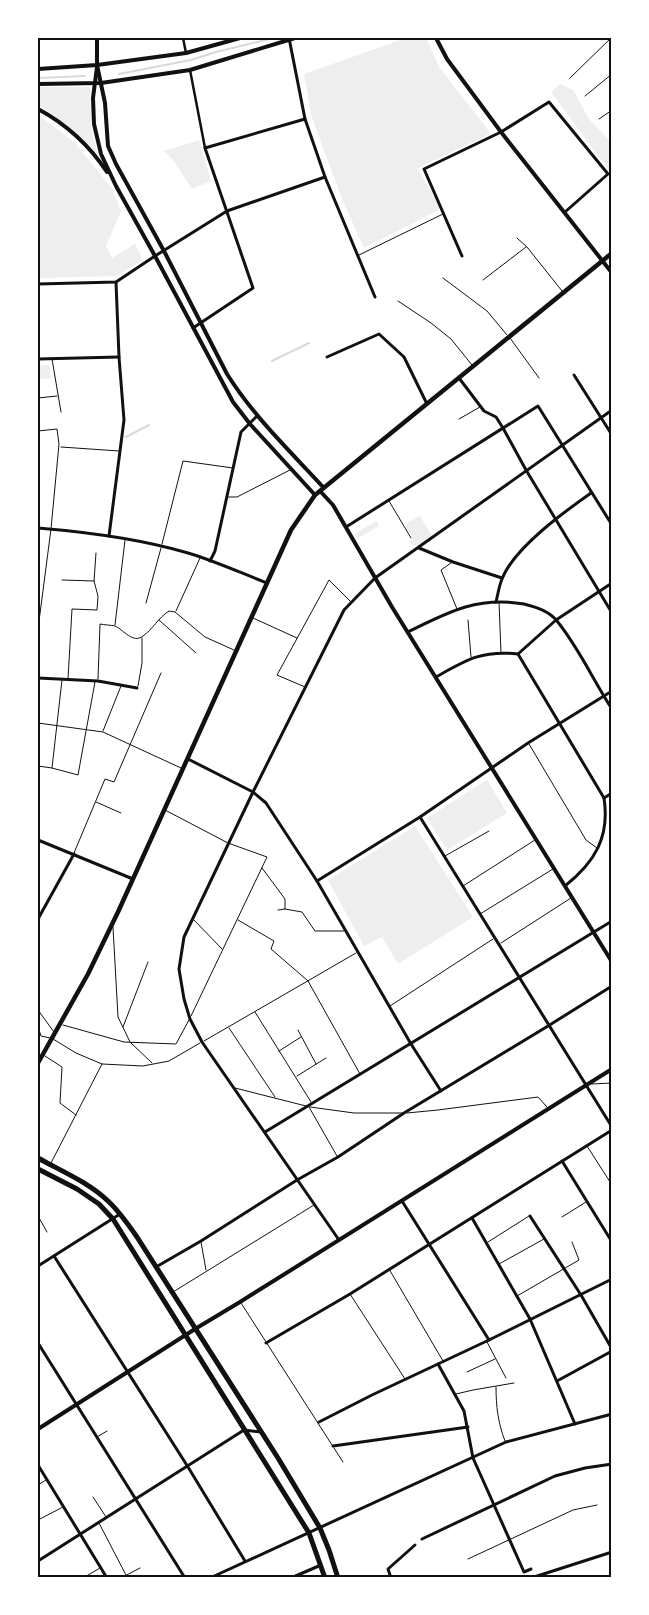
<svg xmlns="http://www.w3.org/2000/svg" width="649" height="1615" viewBox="0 0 649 1615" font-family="Figtree,sans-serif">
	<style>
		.green { fill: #eee }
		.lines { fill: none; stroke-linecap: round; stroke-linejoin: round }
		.stream { stroke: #d9d9d9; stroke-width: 2 }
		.service { stroke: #111; stroke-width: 1 }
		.pedestrian { stroke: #111; stroke-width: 2.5 }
		.minor { stroke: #111; stroke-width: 3 }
		.tertiary { stroke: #111; stroke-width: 4 }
		.secondary { stroke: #111; stroke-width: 4.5 }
		.primary { stroke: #111; stroke-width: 5 }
		.neatline { fill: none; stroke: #111; stroke-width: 2 }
	</style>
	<rect width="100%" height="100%" fill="#fff"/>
	<g class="green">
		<path d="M406,38H426L439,67L489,131L488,135L418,168L439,207L437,211L364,248L342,199L311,115L304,74Z"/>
		<path d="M560,84L573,90L589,119L611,142V171L610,172L551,92Z"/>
		<path d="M38,87H90L91,125L98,155C79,136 61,118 38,105Z"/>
		<path d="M38,115L74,142L112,188L121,211L106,246L112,258L135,244L141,256V261L117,276L38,278Z"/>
		<path d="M199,140L211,181L192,189L173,160L164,151Z"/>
		<path d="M38,365H49L51,378L38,379Z"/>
		<path d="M420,516L432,536L417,546L412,545L409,541L413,539L405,524Z"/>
		<path d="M376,521L379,526L358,538L355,534Z"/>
		<path d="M487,780L507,813L447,850L427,818Z"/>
		<path d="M415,826L473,917L398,964L382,937L364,946L328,880Z"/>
	</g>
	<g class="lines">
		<g class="stream">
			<path d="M119,74L191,60L216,52L274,38"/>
			<path d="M38,78L85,76"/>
			<path d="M272,361L309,343"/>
			<path d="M126,437L149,425"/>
		</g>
		<g class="service">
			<path d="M570,78L611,38"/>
			<path d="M585,96L612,74"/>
			<path d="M599,119L612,110"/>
			<path d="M517,238L527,247L562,291"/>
			<path d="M359,255L443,214"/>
			<path d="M443,278L487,311L507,335"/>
			<path d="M483,280L526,247"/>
			<path d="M398,301L431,323L451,339L472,365"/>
			<path d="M510,338L539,378"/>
			<path d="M52,359L61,412"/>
			<path d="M38,398L57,396"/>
			<path d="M459,419L480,407"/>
			<path d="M38,431L57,429L59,444L51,529L38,629"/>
			<path d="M61,447L119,451"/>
			<path d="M228,497H237L290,470"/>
			<path d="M389,501L411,538"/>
			<path d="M162,544L183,461L233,468"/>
			<path d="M451,563L441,570L457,609"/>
			<path d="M62,580L94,581"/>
			<path d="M499,602L501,653"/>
			<path d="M146,603L161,548"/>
			<path d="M176,611L200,558"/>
			<path d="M253,618L297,638"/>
			<path d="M159,620L196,653"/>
			<path d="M468,620L471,657"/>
			<path d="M115,625L125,540"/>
			<path d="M68,679L72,609L97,610L98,596L94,581L96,553"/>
			<path d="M98,679L100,624C104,625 111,625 115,626C124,630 133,644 143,636C153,629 158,618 169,611L175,612L205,637L234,650"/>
			<path d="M138,686L142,663V638"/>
			<path d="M305,687L277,675L329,580L351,602"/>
			<path d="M38,723L103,732L181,768"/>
			<path d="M103,731L121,686"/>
			<path d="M529,744L586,840L597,848"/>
			<path d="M38,766L52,768L78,775L95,682"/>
			<path d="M52,768L62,680"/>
			<path d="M96,802L121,813"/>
			<path d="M165,810L228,843L267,857L191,1016"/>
			<path d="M74,853L105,779L114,782L161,673"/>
			<path d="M445,856L489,831"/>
			<path d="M262,868L285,899V909L278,910"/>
			<path d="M463,886L535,840"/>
			<path d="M285,909L302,912L315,931H344"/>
			<path d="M480,914L553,869"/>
			<path d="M194,920L222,949"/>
			<path d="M238,920L274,941L271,949L308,981L360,1074"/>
			<path d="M113,927L118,1017L130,1042L152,1063"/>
			<path d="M501,943L571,898"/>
			<path d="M390,1006L493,939"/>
			<path d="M38,1010L54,1032"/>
			<path d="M255,1012L311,1102"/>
			<path d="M63,1025L124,1042L176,1044L189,1020"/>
			<path d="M38,1027L41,1036L50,1038"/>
			<path d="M123,1027L148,962"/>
			<path d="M229,1028L275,1097"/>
			<path d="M298,1030L316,1064"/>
			<path d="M53,1039L76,1053L102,1064L143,1066L169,1061L200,1043"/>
			<path d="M204,1041L356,953"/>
			<path d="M279,1051L301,1037"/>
			<path d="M45,1056L62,1067L60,1103L76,1115"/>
			<path d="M297,1076L326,1058"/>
			<path d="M592,1084L612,1083"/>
			<path d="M235,1088L306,1106"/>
			<path d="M309,1107L337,1156"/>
			<path d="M310,1107L354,1113H403"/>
			<path d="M407,1113L438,1110L538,1097L547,1107"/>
			<path d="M587,1146L612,1185"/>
			<path d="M51,1163L102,1064"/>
			<path d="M38,1216L47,1232"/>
			<path d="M562,1217L586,1202"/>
			<path d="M201,1242L206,1270"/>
			<path d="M488,1242L529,1216"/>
			<path d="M499,1264L544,1239"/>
			<path d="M389,1269L443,1361"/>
			<path d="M173,1292L314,1205"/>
			<path d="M350,1294L405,1379"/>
			<path d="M517,1296L579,1260L572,1242"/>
			<path d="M241,1303L332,1445"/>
			<path d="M487,1342L506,1378"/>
			<path d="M467,1372L495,1359"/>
			<path d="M496,1387C496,1406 498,1423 505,1441"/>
			<path d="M456,1394L473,1390L514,1383"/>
			<path d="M97,1437L107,1431"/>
			<path d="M334,1448L343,1462"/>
			<path d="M38,1485L46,1480"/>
			<path d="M93,1497L106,1517"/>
			<path d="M38,1520L63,1507"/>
			<path d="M99,1523L126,1575"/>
			<path d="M468,1559L573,1510L597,1505"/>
			<path d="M83,1578L100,1568"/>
			<path d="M121,1578L140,1568"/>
		</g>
		<g class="pedestrian">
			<path d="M183,38L186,53"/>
			<path d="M190,70L205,148"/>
		</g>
		<g class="minor">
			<path d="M289,38L305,119L325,177L375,297"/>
			<path d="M462,256L424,169L501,132L549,102L608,174L565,212"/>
			<path d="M38,284L116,282L155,256L227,211L325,177"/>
			<path d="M193,328L253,288L205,148L305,119"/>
			<path d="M327,357L379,334L404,357L427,404"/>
			<path d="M38,359L119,357"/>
			<path d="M574,375L612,435"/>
			<path d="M459,378L484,411L496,417L503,428L526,470L612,613"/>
			<path d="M346,527L538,406L612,525"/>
			<path d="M38,528C86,532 141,539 188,553C215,561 241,573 267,583"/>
			<path d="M109,536L124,420L119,357L116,282"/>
			<path d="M419,548L453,562L502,578"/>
			<path d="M210,561L215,551L241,432L257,416"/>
			<path d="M496,602C498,594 499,586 502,579C514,548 564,512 591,493"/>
			<path d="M408,632C448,612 478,596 524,604C536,607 549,611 557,621C579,648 593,680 612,709"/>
			<path d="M518,654L556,620L612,583"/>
			<path d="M436,677C466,660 482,650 518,654L604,798C610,837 595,862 565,886"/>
			<path d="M38,678L98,681L137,688"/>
			<path d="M188,759L253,792L266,803L317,881L411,1044L441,1091"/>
			<path d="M604,798L612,793"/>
			<path d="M420,817L612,1127"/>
			<path d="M38,840L133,879"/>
			<path d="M317,881L420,817L528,743L612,691"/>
			<path d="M38,919L74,854"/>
			<path d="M265,1132L612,921"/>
			<path d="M562,1161L612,1242"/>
			<path d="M402,1201L489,1340"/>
			<path d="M530,1216L581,1295L612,1349"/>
			<path d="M472,1218L530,1319L575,1424"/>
			<path d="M339,1240L202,1042L190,1019L184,999L179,969L184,937L253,792L344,610L375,578L612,410"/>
			<path d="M54,1256L188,1467L245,1561"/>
			<path d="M38,1266L120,1214"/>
			<path d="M156,1267L201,1241L297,1180L338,1157L404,1113L548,1026L612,986"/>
			<path d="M38,1343L185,1578"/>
			<path d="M266,1343L350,1294L612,1130"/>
			<path d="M438,1364L464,1411L473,1458L524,1572L531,1569"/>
			<path d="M557,1381L612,1351"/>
			<path d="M319,1422L372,1395L489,1340L612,1279"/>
			<path d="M333,1446L468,1427"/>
			<path d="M38,1465L107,1578"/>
			<path d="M422,1539L555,1476L585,1468L612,1464"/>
			<path d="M38,1561L244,1430L261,1432"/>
			<path d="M210,1578L506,1442L612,1414"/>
			<path d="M291,1578L321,1565"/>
			<path d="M391,1578L388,1569L415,1545"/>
			<path d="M531,1578L612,1552"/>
		</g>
		<g class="tertiary">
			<path d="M97,38V65L105,103L108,146L116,164L164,251L227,374C254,417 290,451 324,488"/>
			<path d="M436,38L447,59L501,132L612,273"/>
			<path d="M97,67L93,98L94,124L101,154L116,186L155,256L233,402L250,424L315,495"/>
			<path d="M38,69L97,65L186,53L240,38"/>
			<path d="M38,84L101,83L190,70L295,38"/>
			<path d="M38,109C66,124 89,145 107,172"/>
			<path d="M320,491L333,505L392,607L612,962"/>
			<path d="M38,1429L195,1329L240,1302L612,1069"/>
		</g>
		<path class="secondary" d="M38,1063L88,974L118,912L291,530L315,495L612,253"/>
		<g class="primary">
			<path d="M38,1158C61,1171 88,1182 108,1201C119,1211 128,1224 137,1237L278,1458L320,1528L329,1550L338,1578"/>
			<path d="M38,1169L77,1189L99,1204L113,1219L309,1533L325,1578"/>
		</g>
	</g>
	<rect width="649" height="1615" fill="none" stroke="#ffffff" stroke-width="78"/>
	<rect x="39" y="39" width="571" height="1537" class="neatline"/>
</svg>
